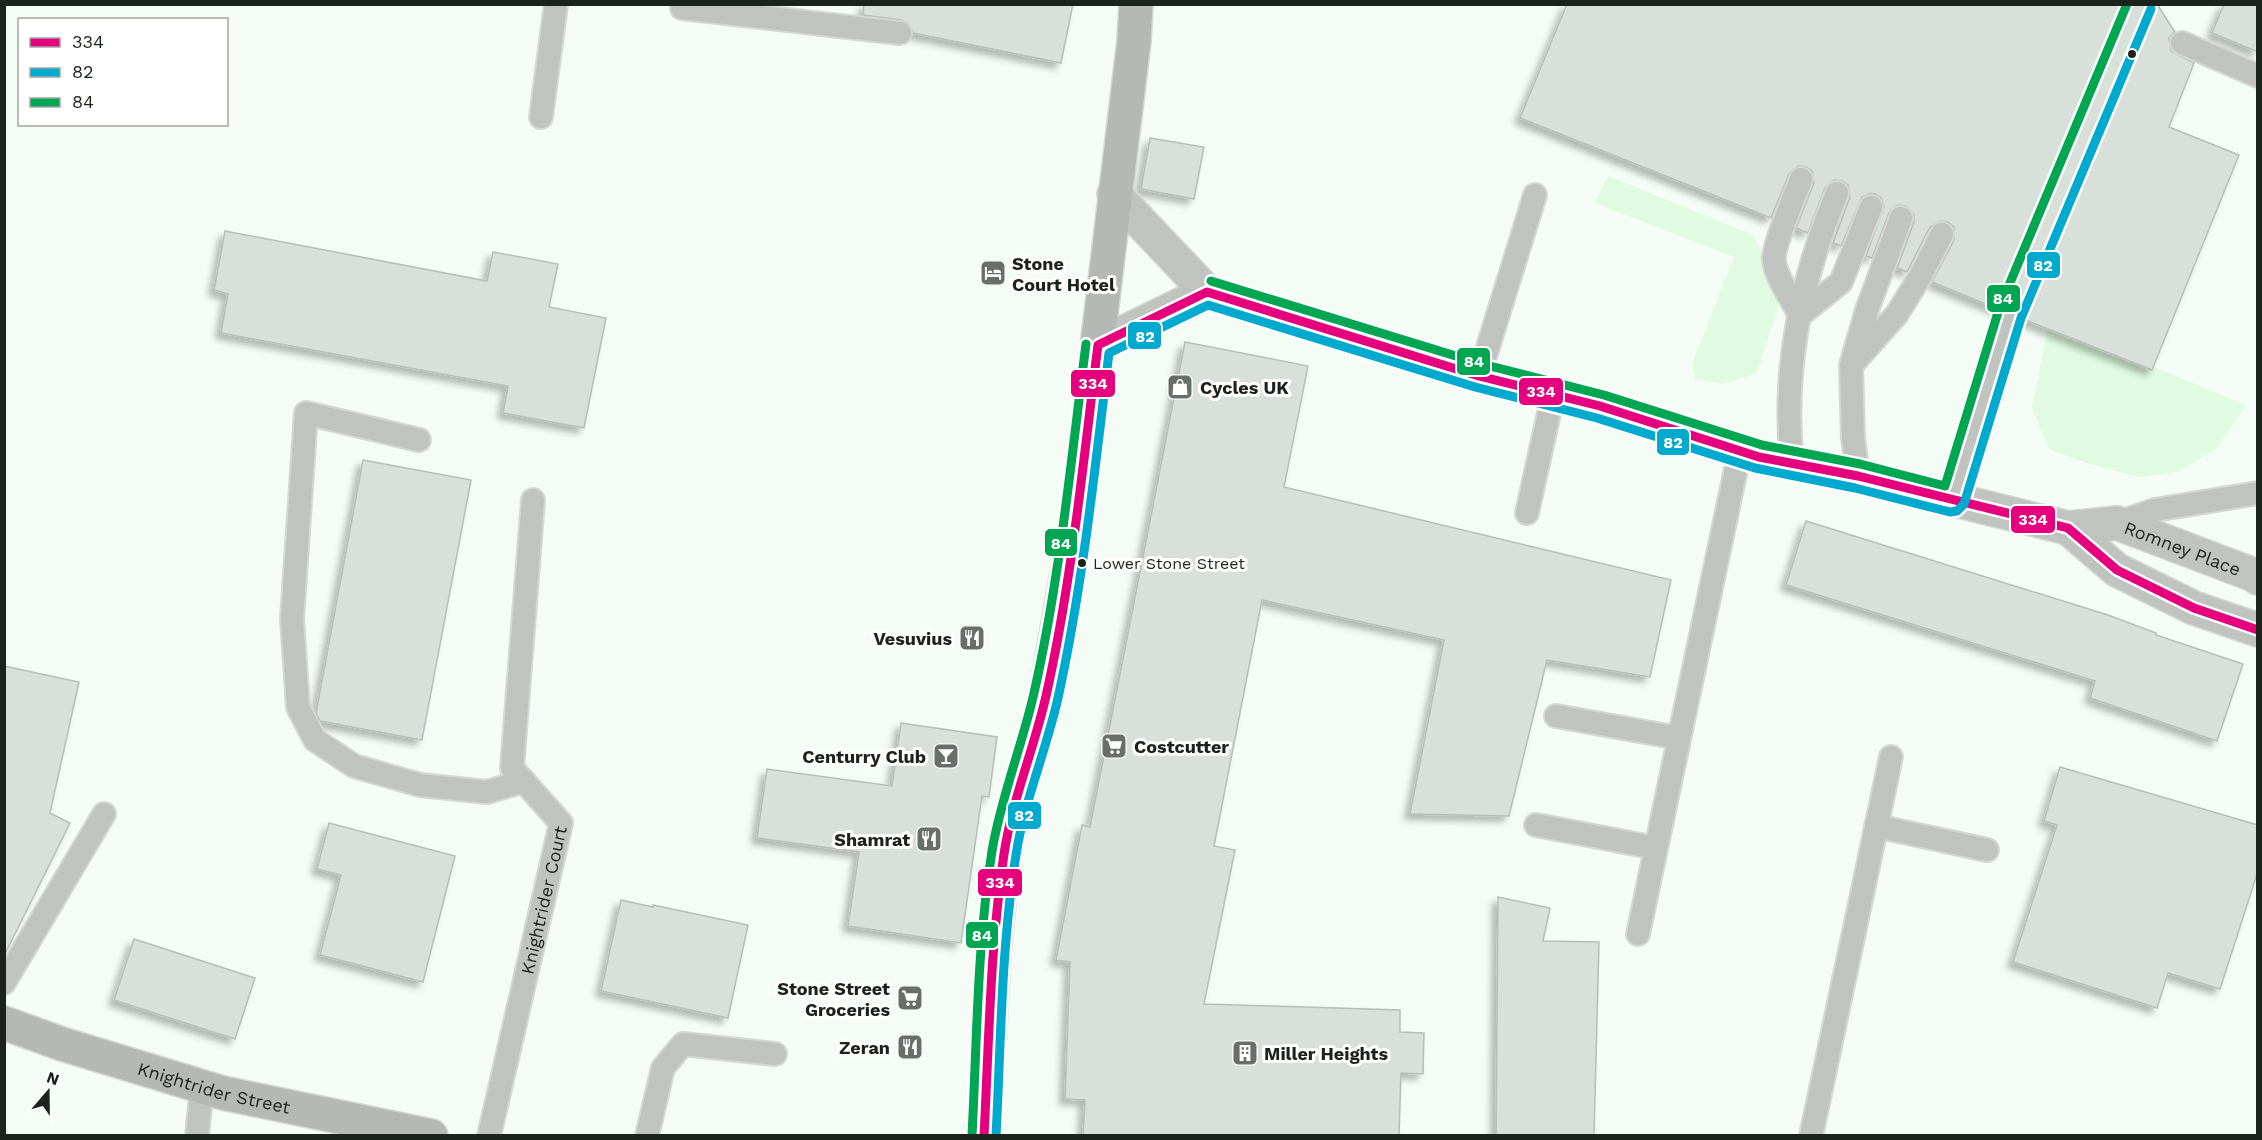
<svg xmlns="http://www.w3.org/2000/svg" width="2262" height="1140" viewBox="0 0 2262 1140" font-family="'Work Sans',sans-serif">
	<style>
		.green { fill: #e0fbe1 }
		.building { fill: #d9dfd9; stroke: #b8bdb8; stroke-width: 1.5; filter: url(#shadow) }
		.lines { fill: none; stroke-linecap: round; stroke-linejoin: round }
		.service-casing { stroke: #d3d8d3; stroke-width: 26 }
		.minor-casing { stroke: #d3d8d3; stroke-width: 36 }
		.trunk-casing { stroke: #d3d8d3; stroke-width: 36 }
		.service { stroke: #c0c3c0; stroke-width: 22 }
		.minor { stroke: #c0c3c0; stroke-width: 33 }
		.trunk { stroke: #b5b8b5; stroke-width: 33 }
		.bus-1-casing { stroke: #fff; stroke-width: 14 }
		.bus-2-casing { stroke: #fff; stroke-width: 14 }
		.bus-3-casing { stroke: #fff; stroke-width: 14 }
		.bus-1 { stroke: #e5007d; stroke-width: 9 }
		.bus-2 { stroke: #00a9ce; stroke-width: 9 }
		.bus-3 { stroke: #00a651; stroke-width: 9 }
		.bus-dot { fill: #1c221c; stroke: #fff; stroke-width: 2 }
		.labels { text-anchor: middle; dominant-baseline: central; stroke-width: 6; stroke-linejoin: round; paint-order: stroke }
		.bus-label { font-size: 16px; fill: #1c221c; stroke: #fff; text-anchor: start }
		.poi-label { font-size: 18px; font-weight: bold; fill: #1c221c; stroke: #fff; text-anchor: end }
		.street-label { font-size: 18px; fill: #1c221c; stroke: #fff }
		.line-badge { stroke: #fff; stroke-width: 2 }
		.badge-label { font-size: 16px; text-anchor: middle; font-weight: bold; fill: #fff }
	</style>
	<defs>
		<filter id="shadow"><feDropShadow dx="-5.5" dy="5.5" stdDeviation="3" flood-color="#0004"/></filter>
	</defs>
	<rect width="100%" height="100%" fill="#f5fcf5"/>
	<g class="green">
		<path d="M1608,176L1753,235L1767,264L1778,307L1757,373L1723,384L1695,379L1692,364L1734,257L1595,203Z"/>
		<path d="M2049,324L2246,405L2217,448L2177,472L2139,477L2086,463L2049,449L2032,408Z"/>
	</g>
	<g class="building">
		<path d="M864,4H1073L1061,63L913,33L908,23L902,20L863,15Z"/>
		<path d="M1567,4H2157L2175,32L2169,38L2171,51L2194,63L2169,127L2239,155L2152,370L2023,319V310L2014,301H2006L1998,309L1932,282L1954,240V227L1948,222L1941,221L1930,227L1907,272L1897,268L1914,222V215L1906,206L1898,205L1889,213L1872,258L1866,256L1884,206L1881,198L1875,194H1869L1862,197L1841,246L1833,243L1850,197L1848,185L1842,181L1834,180L1825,188L1808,233L1796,228L1814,183L1812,171L1806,167L1798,166L1789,174L1771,218L1520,118Z"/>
		<path d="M2224,4H2258V52L2212,33Z"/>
		<path d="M1150,138L1204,147L1194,199L1141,189Z"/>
		<path d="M225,231L487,281L493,252L558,264L549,307L606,318L584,428L503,413L508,386L221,333L228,294L214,290Z"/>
		<path d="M1185,342L1308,366L1284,487L1671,580L1650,677L1547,660L1509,816L1410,814L1444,640L1262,600L1214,846L1235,850L1204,1004L1400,1010V1032L1424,1033L1423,1074L1401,1073L1399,1136H1083L1085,1100L1065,1099L1070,962L1056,960L1082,825L1090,827Z"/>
		<path d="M363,460L471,480L422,740L320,721L316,713Z"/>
		<path d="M1806,521L2108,615L2156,633V635L2243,664L2217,741L2090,698L2095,681L1786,585Z"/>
		<path d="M4,666L79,682L50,813L70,823L4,956Z"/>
		<path d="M901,723L997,737L989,797L982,796L961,943L848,926L859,852L757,838L767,769L892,786Z"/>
		<path d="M2060,767L2258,825V871L2220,989L2168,973L2157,1008L2013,962L2057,825L2044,821Z"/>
		<path d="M329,823L455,856L423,982L320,955L341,875L317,869Z"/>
		<path d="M1498,897L1550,908L1543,941L1599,942L1594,1136H1496Z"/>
		<path d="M621,900L653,907V905L748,925L728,1018L601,991Z"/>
		<path d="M134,939L255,978L235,1039L114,1000Z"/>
	</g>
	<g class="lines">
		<g class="service-casing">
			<g id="service">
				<path d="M683,4L682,8L900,33"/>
				<path d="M2182,43L2258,76"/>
				<path d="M541,117L556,4"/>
				<path d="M1800,315C1792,300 1775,276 1774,260C1773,245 1795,196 1801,179"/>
				<path d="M1800,315L1841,282L1871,207"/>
				<path d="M1856,360L1897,314L1920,277L1942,234"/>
				<path d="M1479,376L1535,195"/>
				<path d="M419,440L306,413L292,619L298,707L315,740L354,766L420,785L487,792L524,781"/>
				<path d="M1792,464C1782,371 1801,279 1837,193"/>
				<path d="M1858,476L1853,438L1851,365L1867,310L1901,218"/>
				<path d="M1953,500L2010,314"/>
				<path d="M1527,513L1553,395"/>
				<path d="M2117,523L2155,510L2258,493"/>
				<path d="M1556,716L1679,738"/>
				<path d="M1536,825L1656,848"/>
				<path d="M1876,826L1987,850"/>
				<path d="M1638,934L1740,450"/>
				<path d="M4,983L104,814"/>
				<path d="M197,1136L202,1086"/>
				<path id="s1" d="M489,1136L561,823L512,768L533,500"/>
				<path d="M647,1136L663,1068L683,1044L775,1054"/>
				<path d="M1811,1136L1891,757"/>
			</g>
		</g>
		<g class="minor-casing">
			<g id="minor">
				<path id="s2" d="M1114,194L1207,292L1479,376L1600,406L1759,457L1858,476L2068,528L2117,523L2254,575L2258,578"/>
				<path d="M1098,345L1207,292"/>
				<path d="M2068,528L2117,570L2194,608L2258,630"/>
			</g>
		</g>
		<g class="trunk-casing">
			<g id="trunk">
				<path id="s3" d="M4,1023L62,1044L223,1093L431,1136"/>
				<path d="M984,1136L994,953L1004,853L1026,765L1045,697L1075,529L1134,41L1136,4"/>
			</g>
		</g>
		<use href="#service" class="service"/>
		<use href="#minor" class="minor"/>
		<use href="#trunk" class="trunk"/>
		<g class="bus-1-casing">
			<path id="bus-1" d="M984,1136C989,1042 990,947 1004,854C1012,800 1034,749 1046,696C1072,581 1083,462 1098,345L1207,292L1479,376L1600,406L1759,457L1858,476L2068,528L2117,570L2194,608L2258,630"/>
		</g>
		<g class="bus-2-casing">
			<path id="bus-2" d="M996,1136C1001,1042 1001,948 1016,855C1024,802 1046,751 1058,698C1083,584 1095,468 1109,353L1208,305L1475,387L1597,418L1755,468L1855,488L1950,512L1957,511L1964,504L2021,318L2151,9"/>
		</g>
		<g class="bus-3-casing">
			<g id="bus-3">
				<path d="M1211,281L1482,364L1604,395L1762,445L1860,464L1945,486L1999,309L2127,4"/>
				<path d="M972,1135C977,1041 977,945 992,851C1001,797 1022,746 1034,693C1060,578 1071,460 1086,344"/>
			</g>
		</g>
		<use href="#bus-1" class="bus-1"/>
		<use href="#bus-2" class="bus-2"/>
		<use href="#bus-3" class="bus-3"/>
	</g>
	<defs>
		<g id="hotel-square" transform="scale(1.35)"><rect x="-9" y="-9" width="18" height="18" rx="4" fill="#686e68" stroke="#fff"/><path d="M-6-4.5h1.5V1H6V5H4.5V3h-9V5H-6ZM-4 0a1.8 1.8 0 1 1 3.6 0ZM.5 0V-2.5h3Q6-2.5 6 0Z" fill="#fff"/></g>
		<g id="shop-square" transform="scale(1.35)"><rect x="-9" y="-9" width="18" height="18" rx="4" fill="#686e68" stroke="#fff"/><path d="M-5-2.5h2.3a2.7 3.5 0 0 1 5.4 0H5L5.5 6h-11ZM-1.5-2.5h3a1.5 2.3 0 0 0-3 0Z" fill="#fff"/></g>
		<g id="restaurant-square" transform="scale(1.35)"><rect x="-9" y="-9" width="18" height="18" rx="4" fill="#686e68" stroke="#fff"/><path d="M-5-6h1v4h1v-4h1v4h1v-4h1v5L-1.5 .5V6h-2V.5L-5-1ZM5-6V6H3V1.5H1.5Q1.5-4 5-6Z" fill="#fff"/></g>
		<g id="supermarket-square" transform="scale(1.35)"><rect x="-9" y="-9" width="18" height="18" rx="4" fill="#686e68" stroke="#fff"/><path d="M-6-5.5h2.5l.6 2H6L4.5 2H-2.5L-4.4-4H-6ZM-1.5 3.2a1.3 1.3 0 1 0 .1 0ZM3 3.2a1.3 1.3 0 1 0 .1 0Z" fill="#fff"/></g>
		<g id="bar-square" transform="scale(1.35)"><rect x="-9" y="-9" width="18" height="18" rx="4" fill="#686e68" stroke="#fff"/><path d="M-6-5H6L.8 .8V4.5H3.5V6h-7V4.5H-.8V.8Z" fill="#fff"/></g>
		<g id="building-square" transform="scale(1.35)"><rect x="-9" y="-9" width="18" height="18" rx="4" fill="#686e68" stroke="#fff"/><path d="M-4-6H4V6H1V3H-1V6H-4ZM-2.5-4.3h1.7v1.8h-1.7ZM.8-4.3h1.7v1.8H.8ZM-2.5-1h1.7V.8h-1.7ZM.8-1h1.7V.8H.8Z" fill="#fff"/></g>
	</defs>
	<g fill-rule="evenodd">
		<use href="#hotel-square" x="993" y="273"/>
		<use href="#shop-square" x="1180" y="387"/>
		<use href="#restaurant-square" x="972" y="638"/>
		<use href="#supermarket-square" x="1114" y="746"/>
		<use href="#bar-square" x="946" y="756"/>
		<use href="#restaurant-square" x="929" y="839"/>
		<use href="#supermarket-square" x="910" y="998"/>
		<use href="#restaurant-square" x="910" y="1047"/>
		<use href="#building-square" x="1245" y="1053"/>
	</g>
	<g class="bus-dot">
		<circle cx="2132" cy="54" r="5"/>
		<circle cx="1082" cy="563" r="5"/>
	</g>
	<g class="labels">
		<g class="bus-label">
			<text x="1093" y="563">Lower Stone Street</text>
		</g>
		<g class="poi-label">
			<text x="1012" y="263" text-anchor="start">Stone<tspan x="1012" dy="21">Court Hotel</tspan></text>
			<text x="1200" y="387" text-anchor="start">Cycles UK</text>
			<text x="952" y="638">Vesuvius</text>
			<text x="1134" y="746" text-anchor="start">Costcutter</text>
			<text x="926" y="756">Centurry Club</text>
			<text x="910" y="839">Shamrat</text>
			<text x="890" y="988">Stone Street<tspan x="890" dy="21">Groceries</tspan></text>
			<text x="890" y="1047">Zeran</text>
			<text x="1264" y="1053" text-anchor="start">Miller Heights</text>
		</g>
		<g class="street-label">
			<text stroke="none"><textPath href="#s2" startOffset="1148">Romney Place</textPath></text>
			<text stroke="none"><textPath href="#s1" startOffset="242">Knightrider Court</textPath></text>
			<text stroke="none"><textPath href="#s3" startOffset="220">Knightrider Street</textPath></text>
		</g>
	</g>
	<g class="line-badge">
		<rect x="2026" y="251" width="35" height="28" rx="6" fill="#00a9ce"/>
		<rect x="1986" y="284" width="35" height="29" rx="6" fill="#00a651"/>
		<rect x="1127" y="321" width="35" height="29" rx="6" fill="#00a9ce"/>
		<rect x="1456" y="347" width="35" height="29" rx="6" fill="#00a651"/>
		<rect x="1070" y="369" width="46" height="29" rx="6" fill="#e5007d"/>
		<rect x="1518" y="377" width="46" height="29" rx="6" fill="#e5007d"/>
		<rect x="1656" y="428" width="34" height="28" rx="6" fill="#00a9ce"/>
		<rect x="2010" y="505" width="46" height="29" rx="6" fill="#e5007d"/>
		<rect x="1044" y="528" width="34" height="29" rx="6" fill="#00a651"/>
		<rect x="1007" y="801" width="35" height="29" rx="6" fill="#00a9ce"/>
		<rect x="977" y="868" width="46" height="29" rx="6" fill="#e5007d"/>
		<rect x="965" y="921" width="34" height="28" rx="6" fill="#00a651"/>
	</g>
	<g class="badge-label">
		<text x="2043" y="271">82</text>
		<text x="2003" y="304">84</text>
		<text x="1145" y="342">82</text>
		<text x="1474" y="367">84</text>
		<text x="1093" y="389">334</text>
		<text x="1541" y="397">334</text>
		<text x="1673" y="448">82</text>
		<text x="2033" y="525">334</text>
		<text x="1061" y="549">84</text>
		<text x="1024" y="821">82</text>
		<text x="1000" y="888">334</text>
		<text x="982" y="941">84</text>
	</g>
	<rect width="2262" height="1140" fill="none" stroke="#1c221c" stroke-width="12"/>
	<rect x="18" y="18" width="210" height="108" fill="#ffffff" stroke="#a4a7a4" stroke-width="1.5"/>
	<rect x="30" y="38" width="30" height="9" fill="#e5007d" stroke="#a4a7a4" stroke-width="1.5"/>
	<text x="72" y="48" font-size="18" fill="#1c221c">334</text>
	<rect x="30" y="68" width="30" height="9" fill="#00a9ce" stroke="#a4a7a4" stroke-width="1.5"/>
	<text x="72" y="78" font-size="18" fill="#1c221c">82</text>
	<rect x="30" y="98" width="30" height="9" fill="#00a651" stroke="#a4a7a4" stroke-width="1.5"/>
	<text x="72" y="108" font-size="18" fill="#1c221c">84</text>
	<g transform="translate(48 1092) rotate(20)" stroke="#ffffff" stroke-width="4.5" paint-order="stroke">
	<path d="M0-4.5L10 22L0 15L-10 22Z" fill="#1c221c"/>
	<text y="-9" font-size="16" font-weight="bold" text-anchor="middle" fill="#1c221c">N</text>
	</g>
</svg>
